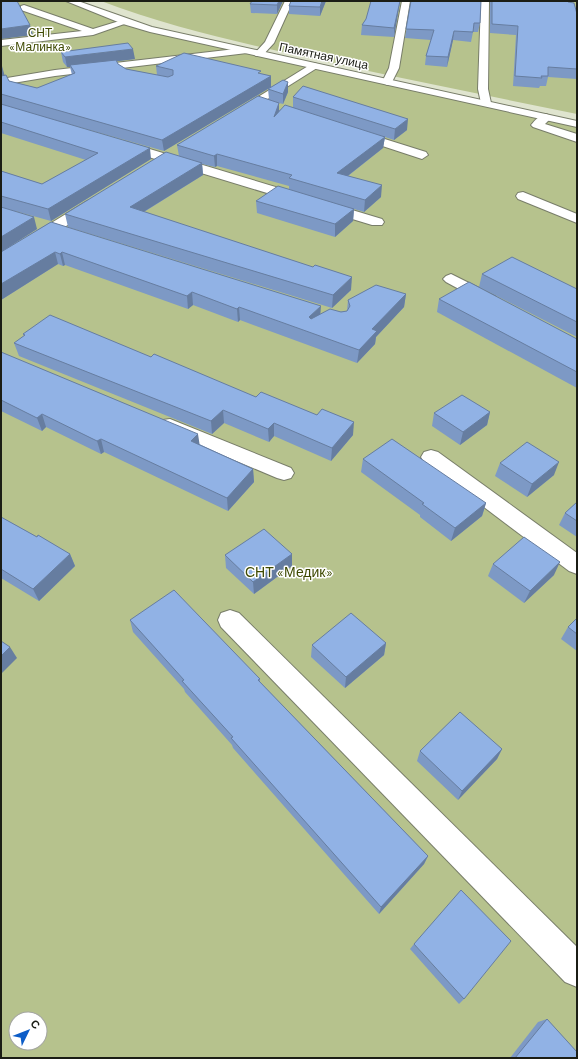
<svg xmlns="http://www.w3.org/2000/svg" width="578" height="1059" viewBox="0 0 578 1059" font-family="Barlow,sans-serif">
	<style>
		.green { fill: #b6c28d; fill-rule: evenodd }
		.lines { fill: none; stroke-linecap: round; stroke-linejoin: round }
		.minor-casing { stroke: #787d69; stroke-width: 2 }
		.tertiary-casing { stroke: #787d69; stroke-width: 2 }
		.minor { fill: #fff; fill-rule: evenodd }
		.tertiary { fill: #fff; fill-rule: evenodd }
		.wall { fill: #7d99c5 }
		.shaded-wall { fill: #667da0 }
		.building { fill: #91b2e5; stroke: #667da0 }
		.labels { text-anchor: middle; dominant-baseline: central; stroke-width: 3; stroke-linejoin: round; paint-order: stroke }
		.far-park-label { font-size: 12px; fill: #3e4900; stroke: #fff }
		.far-street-label { font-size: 12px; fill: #1b1d15; stroke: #fff }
		.park-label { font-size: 14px; fill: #3e4900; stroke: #fff }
	</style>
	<rect width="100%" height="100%" fill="#dfe4ce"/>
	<g class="green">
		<path d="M1,1H70L126,22L577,124V1058H1ZM16,1019H40V1043H16Z"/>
		<path d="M101,1H577V114C480,94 383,75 287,53C224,39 162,24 101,1Z"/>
	</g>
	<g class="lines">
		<g class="minor-casing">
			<g id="minor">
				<path d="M285,1H293L274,43L262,56H256L254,54L265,42Z"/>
				<path d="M402,1H410L399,68L391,84L387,85L382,82L389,68Z"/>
				<path d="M481,1H489L488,89L491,103L486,106L481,103L478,89Z"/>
				<path d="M24,5L93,29L126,19L130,22L93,35L1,46V40L82,31L21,10V6Z"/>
				<path d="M244,48L249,51L247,53L55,76L1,85V79L55,70Z"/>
				<path d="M313,63L317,64L318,66L317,68L242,115H234L232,113Z"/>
				<path d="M546,114L552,117L545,124L577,134V142L533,127L531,125C535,120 540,115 546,114Z"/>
				<path d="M356,130L426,152L428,155L422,159L352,136L350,134L352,132Z"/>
				<path d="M123,141L382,219L384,222L382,225H372L119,148L117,145Z"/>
				<path d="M523,192L577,214V223L518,199L516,196L518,193Z"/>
				<path d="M92,200L97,201L99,204L97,207L6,263L1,265V254L87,201Z"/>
				<path d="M451,274L495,296L497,299L495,302L489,304L483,302L446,282L443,279L446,276Z"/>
				<path d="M170,419L291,468L294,473L291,478L284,480L277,478L163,430L160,425L163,420Z"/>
				<path d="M431,450L438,452L577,553V574L569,571L424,462L421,457L424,452Z"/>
				<path d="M230,610L239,613L577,947V987L565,982L221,627L218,620L221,613Z"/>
			</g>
		</g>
		<g class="tertiary-casing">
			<path id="tertiary" d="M66,1H78L152,27L577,121V127L150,32L123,24Z"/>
		</g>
		<use href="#minor" class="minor"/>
		<use href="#tertiary" class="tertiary"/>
	</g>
	<g class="wall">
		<path d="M252,1H283L277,14L251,13L250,4Z"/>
		<path d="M326,1L320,16L289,14V6Z"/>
		<path d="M400,1L394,37L361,35L362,25L366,19Z"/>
		<path d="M411,1L480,23L478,32H473L471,42L453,40L447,67L425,65L426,56L431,40L405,38Z"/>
		<path d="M490,1H568V2L577,14V79L548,77L546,86H540L539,88L513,86L516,35L490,33Z"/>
		<path d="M61,52L135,59L117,61L118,64L126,69L157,75L156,66L261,74L271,76V87L164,151L65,123L151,159L51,221L15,211L37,229L1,252L51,222L320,314L347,311L348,300L406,294L404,307L376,337L375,344L357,363L240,320L238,322L193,305L188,309L65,265L63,266L58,264L1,300V171L42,184L86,160L1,133V64L4,75L9,81L37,88L72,75L70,67H67L63,62Z"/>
		<path d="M268,89L288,92L283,104L279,103V110L293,107V97L407,130L394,140L385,137L383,148L348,176L381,197L364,212L354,209L353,221L335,237L257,213L256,201L289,189V186L217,166L215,167L202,164L203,175L144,212L351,290L332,308L68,227L65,214L179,156L177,145L269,99Z"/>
		<path d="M482,274L577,289V337L479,287Z"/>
		<path d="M439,299L577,339V388L437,312Z"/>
		<path d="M23,334L151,357L256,397L353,435L331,461L274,436L269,442L224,423L212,434L19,356L14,343L24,336Z"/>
		<path d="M1,352L253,469L254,482L228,511L104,452L101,454L46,427L42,431L1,411Z"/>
		<path d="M490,412L487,425L460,445L432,426L434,413Z"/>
		<path d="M363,459L486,503L482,516L451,541L420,517V515L361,472Z"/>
		<path d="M500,463L554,475L527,497L495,476Z"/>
		<path d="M577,502V537L559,525L565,513Z"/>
		<path d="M1,517L37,537L70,554L75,566L39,601L1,578Z"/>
		<path d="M292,554V566L254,594L226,568L225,555Z"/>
		<path d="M493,564L554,575L524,603L488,576Z"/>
		<path d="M577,618V651L561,639L568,627Z"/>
		<path d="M130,620L260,679V682L428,856L424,864L379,914L233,748L232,745L185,692L184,689L133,632Z"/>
		<path d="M386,643L384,655L345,688L311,657L312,645Z"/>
		<path d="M502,749L497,759L458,800L417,761L420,751Z"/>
		<path d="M414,944L464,999L459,1004L410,949Z"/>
		<path d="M547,1019L577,1058H510L538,1022Z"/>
	</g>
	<g class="shaded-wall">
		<path d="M279,1H283L277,14V5Z"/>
		<path d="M322,1H326L320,16V7Z"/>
		<path d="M400,1L394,37V28Z"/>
		<path d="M30,25L33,35L1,39V29Z"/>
		<path d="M454,31L453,40L447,67L448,57Z"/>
		<path d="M133,49L135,59L71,67L70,65V67H67L65,57Z"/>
		<path d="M2,66L5,77L1,78V67Z"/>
		<path d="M271,76V87L164,151L162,140Z"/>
		<path d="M288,82V92L283,104V94Z"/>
		<path d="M279,103V114L274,117Z"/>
		<path d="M408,119L407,130L394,140L395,129Z"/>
		<path d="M385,137L383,148L336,185L337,173Z"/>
		<path d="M150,148L151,159L51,221L48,209Z"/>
		<path d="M217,154V166L215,167L214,156Z"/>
		<path d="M202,163L203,175L132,219L130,207Z"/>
		<path d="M382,185L381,197L364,212L365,200Z"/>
		<path d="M354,209L353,221L335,237V224Z"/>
		<path d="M34,217L37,229L1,252V237Z"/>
		<path d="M55,252L58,264L1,300V284Z"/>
		<path d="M62,252L65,265L63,266L60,254Z"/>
		<path d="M352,277L351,290L332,308L333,295Z"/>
		<path d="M192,292L193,305L188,309L187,296Z"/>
		<path d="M406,294L404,307L376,337L375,344L357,363L359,350L372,329Z"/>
		<path d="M321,306L320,319L309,330V317Z"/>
		<path d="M239,307L240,320L238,322L237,309Z"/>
		<path d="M223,410L224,423L212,434L211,421Z"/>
		<path d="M490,412L487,425L460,445L463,432Z"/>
		<path d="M42,414L46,427L42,431L37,418Z"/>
		<path d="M354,422L353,435L331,461L332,448Z"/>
		<path d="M274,423V436L269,442L268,429Z"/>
		<path d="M198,434L200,447L191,441Z"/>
		<path d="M101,439L104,452L101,454L97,441Z"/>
		<path d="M559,462L554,475L527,497L532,484Z"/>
		<path d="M253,469L254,482L228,511L227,498Z"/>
		<path d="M486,503L482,516L451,541L455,528Z"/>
		<path d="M70,554L75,566L39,601L33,589Z"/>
		<path d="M292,554V566L254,594L253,582Z"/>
		<path d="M560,562L554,575L524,603L530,591Z"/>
		<path d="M386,643L384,655L345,688L346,677Z"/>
		<path d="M10,647L17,658L1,674V656Z"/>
		<path d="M502,749L497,759L458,800L462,791Z"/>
		<path d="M428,856L424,864L379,914L381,907Z"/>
	</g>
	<g class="building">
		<path d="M1,1H17L30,25L1,29Z"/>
		<path d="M252,1H279L277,5L250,4Z"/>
		<path d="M291,1H322L320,7L289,6Z"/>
		<path d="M371,1H400L394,28L362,25L366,19Z"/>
		<path d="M411,1H481L480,23H474L473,32L454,31L448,57L426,56L434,30L406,29Z"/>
		<path d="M492,1H568V2L574,3L577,14V69L548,67V76H541L542,78L515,76L518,26L492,24Z"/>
		<path d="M128,43L133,49L65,57L61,52Z"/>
		<path d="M184,53L261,71L258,73L271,76L162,140L1,94V76L6,75L9,81L37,88L75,73L70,65L116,60L118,64L126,69L168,77L173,75V70L156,66Z"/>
		<path d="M283,80L288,82L283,94L268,89Z"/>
		<path d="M303,86L408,119L395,129L293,97Z"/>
		<path d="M258,96L279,103L274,117L285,105L385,137L337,173L382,185L365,200L289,178L292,175L217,154L214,156L177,145Z"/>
		<path d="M1,104L150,148L48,209L1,196V171L42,184L98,153L1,122Z"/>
		<path d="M166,152L202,163L130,207L313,267L315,265L352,277L333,295L65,214Z"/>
		<path d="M278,186L354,209L335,224L256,201Z"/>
		<path d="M1,207L34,217L1,237Z"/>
		<path d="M51,222L321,306L309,317L311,319L330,309L341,312L347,311L350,306L348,300L376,285L406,294L372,329L377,331L359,350L239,307L237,309L192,292L187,296L62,252L60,254L55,252L1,284V252Z"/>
		<path d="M512,257L577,289V322L482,274Z"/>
		<path d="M469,282L575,338L577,339V372L439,299Z"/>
		<path d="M50,315L151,357L154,354L256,397L261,392L317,415L322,409L354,422L332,448L274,423L268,429L223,410L211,421L14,343L25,335L23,334Z"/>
		<path d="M1,352L198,434L191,441L253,469L227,498L101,439L97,441L42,414L37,418L1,400Z"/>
		<path d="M462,395L490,412L463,432L434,413Z"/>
		<path d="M392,439L486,503L455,528L422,504L424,503L363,459Z"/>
		<path d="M527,442L559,462L532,484L500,463Z"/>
		<path d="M577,502V521L565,513Z"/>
		<path d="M1,517L37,537L38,535L70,554L33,589L1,569Z"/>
		<path d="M264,529L292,554L253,582L225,555Z"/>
		<path d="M524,537L560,562L530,591L493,564Z"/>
		<path d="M174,590L260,679L258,680L428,856L381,907L231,738L233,737L182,681L184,680L130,620Z"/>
		<path d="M351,613L386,643L346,677L312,645Z"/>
		<path d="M577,618V634L568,627Z"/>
		<path d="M1,641L10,647L1,656Z"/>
		<path d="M460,712L502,749L462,791L420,751Z"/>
		<path d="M461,890L511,941L464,999L414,944Z"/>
		<path d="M547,1019L577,1052V1058H515Z"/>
	</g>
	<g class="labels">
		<g class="far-park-label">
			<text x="40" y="32">СНТ<tspan x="40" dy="14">«Малинка»</tspan></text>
		</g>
		<g class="far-street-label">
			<text transform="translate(324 55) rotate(12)">Памятная улица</text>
		</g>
		<g class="park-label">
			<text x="289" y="571">СНТ «Медик»</text>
		</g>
	</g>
	<rect width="578" height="1059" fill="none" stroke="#1b1d15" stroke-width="4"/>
	<g transform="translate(28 1031) rotate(47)"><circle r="19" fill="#ffffff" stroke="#a4a5a1"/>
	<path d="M0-3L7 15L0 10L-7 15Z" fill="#0d5dc7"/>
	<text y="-6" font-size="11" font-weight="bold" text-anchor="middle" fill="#1b1d15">С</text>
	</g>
</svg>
